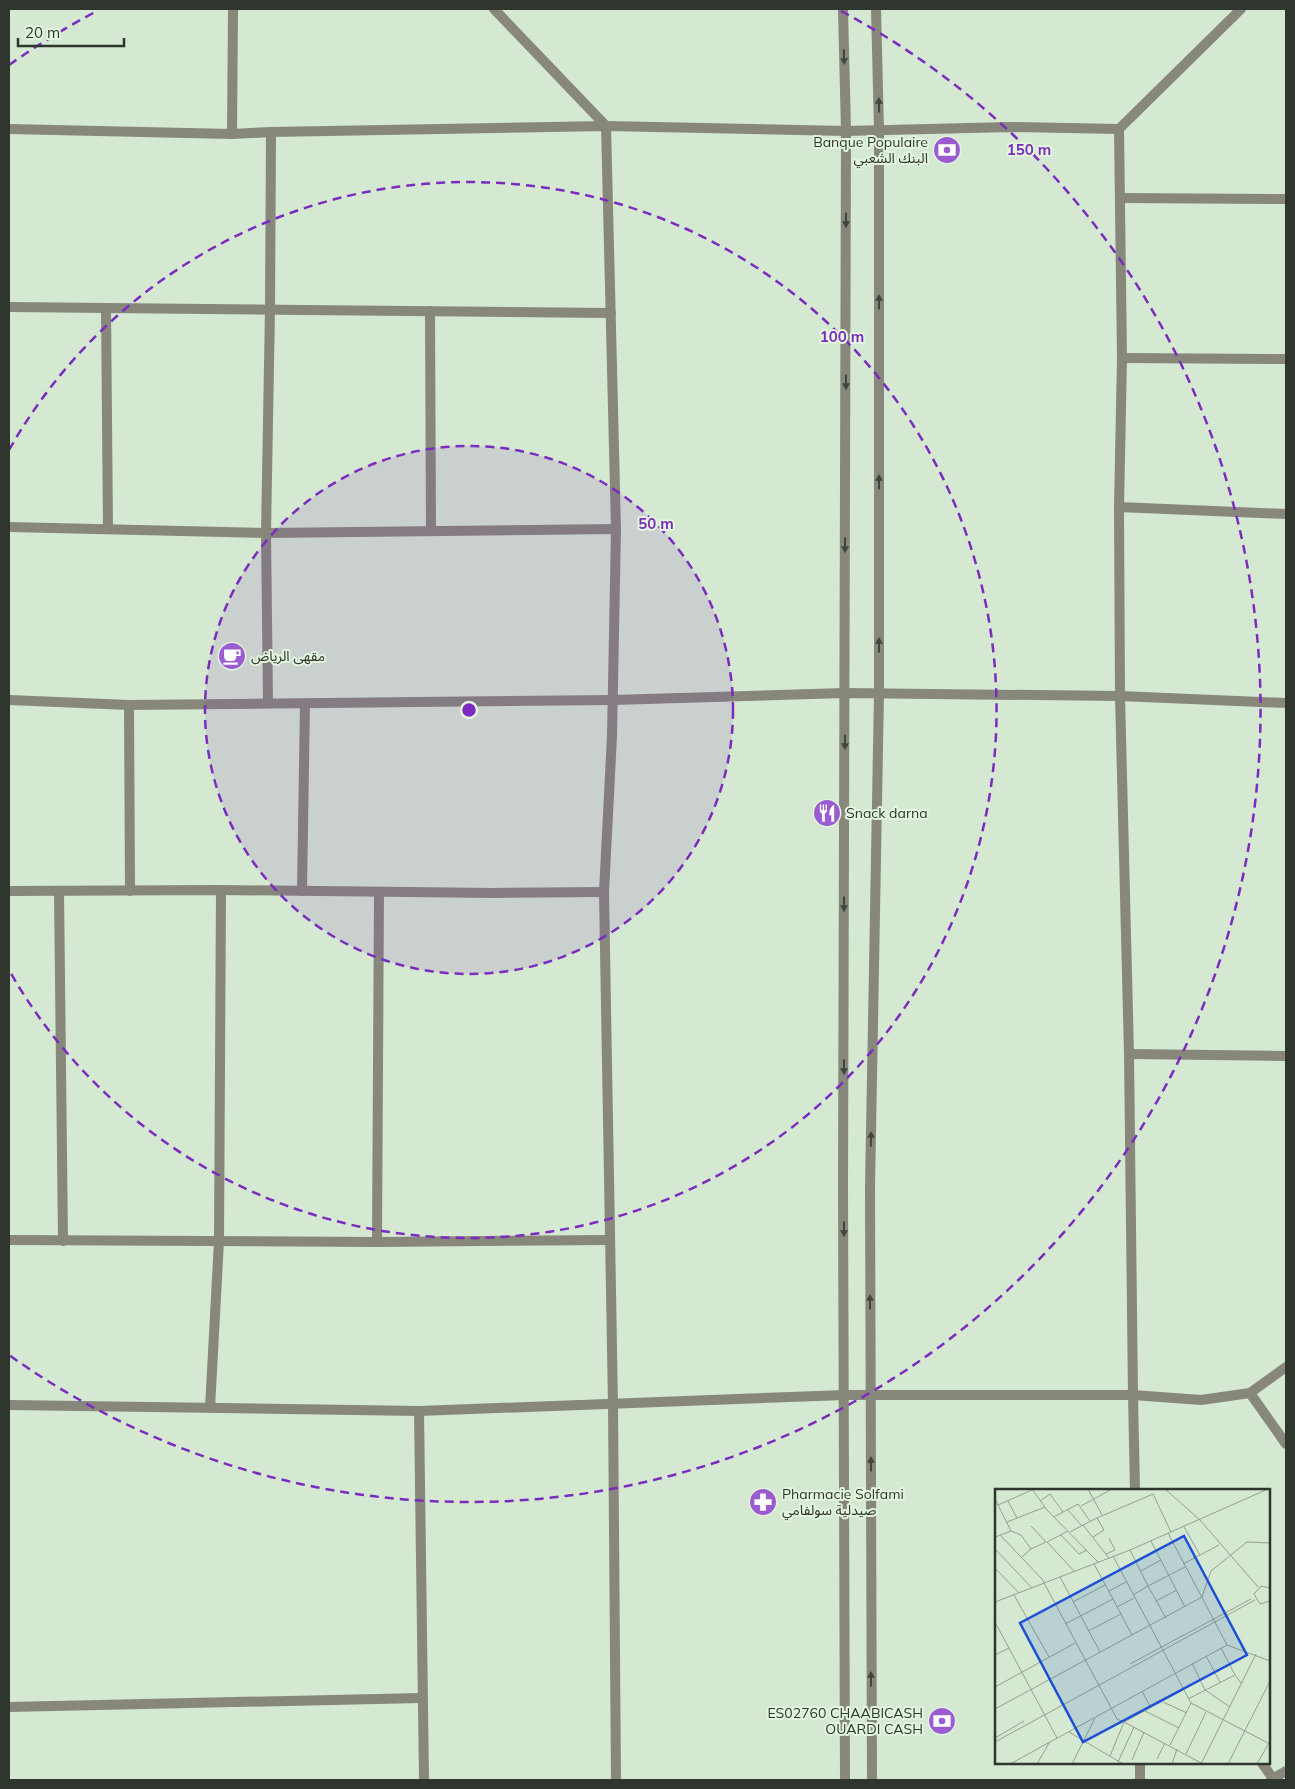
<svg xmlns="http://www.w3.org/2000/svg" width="1295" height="1789" viewBox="0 0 1295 1789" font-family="Mulish,'Noto Sans Arabic',sans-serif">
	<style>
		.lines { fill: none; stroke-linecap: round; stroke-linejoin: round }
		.minor { stroke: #87877c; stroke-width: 10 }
		.tertiary { stroke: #87877c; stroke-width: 10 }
		.oneway { fill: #41463d }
		.ring { fill: none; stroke: #7b2cbf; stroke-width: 2.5; stroke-dasharray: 9 6 }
		.labels { text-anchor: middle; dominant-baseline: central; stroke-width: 4; stroke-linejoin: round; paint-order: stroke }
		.poi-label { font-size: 14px; fill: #2f362d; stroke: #e3f5de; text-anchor: start }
		.inset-road { fill: none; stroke: #93a18f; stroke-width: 1 }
		.view { fill: #1d4ed8; fill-opacity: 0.15; stroke: #1d4ed8; stroke-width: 2.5 }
		.inset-edge { fill: none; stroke: #2f362d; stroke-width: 2.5 }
		.centre { fill: #7b2cbf; stroke: #e3f5de; stroke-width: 2.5 }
		.ring-label { font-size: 15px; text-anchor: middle; font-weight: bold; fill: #7b2cbf; stroke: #e3f5de; stroke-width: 4; stroke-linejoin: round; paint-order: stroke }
	</style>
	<rect width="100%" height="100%" fill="#d5e8d1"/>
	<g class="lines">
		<g class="minor">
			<path d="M494,9L606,126L616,529L612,736L604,892L613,1405L616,1780"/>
			<path d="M9,129L232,134L271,132L606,126L846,131L1011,127L1119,129L1241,9"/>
			<path d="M1119,129L1122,358L1119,507L1120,696L1129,1054L1133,1395L1135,1490"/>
			<path d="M271,132L270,309L266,533L616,529"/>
			<path d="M232,134L233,9"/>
			<path d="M1120,198L1286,199"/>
			<path d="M9,307L611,313"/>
			<path d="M106,308L108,529"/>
			<path d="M430,311L431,531"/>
			<path d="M1122,358L1286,359"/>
			<path d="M1119,507L1286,514"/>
			<path d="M9,527L266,533L268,702"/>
			<path d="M9,700L129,705L613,700L845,693L1120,696L1286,703"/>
			<path d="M129,705L130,891"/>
			<path d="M221,890L494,893L604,892"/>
			<path d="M9,891L221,890L219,1241L210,1408"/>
			<path d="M59,891L63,1241"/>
			<path d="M302,891L305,703"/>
			<path d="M1129,1054L1286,1056"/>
			<path d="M9,1240L377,1242L609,1240"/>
			<path d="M377,1242L379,892"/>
			<path d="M1250,1393L1286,1444"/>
			<path d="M9,1405L419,1411L845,1395H1133L1201,1400L1250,1393L1286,1367"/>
			<path d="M419,1411L424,1780"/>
			<path d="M9,1707L422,1698"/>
			<path d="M1140,1763V1780"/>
			<path d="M1262,1763L1274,1780"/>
			<path d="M1271,1780L1286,1771"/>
		</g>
		<g class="tertiary">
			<path d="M843,9L846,131L843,1187L845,1780"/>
			<path d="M872,1780L870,1187L879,693V130L876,9"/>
		</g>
	</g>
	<defs><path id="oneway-solid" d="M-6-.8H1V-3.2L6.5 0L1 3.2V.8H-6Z" transform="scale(1.25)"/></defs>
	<g class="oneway">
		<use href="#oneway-solid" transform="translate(844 57) rotate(88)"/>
		<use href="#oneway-solid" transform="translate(879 105) rotate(-91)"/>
		<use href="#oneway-solid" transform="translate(846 220) rotate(90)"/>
		<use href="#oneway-solid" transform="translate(879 302) rotate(-90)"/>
		<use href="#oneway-solid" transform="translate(846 382) rotate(90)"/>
		<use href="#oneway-solid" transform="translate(879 482) rotate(-90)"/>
		<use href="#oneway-solid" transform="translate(845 545) rotate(90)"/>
		<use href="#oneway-solid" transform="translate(879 645) rotate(-90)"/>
		<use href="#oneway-solid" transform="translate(845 742) rotate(90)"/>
		<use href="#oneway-solid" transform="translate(844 904) rotate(90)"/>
		<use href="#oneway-solid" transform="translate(844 1067) rotate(90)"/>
		<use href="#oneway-solid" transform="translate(871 1139) rotate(-89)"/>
		<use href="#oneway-solid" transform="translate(844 1229) rotate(90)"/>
		<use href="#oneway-solid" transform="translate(870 1302) rotate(-90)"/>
		<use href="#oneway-solid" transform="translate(871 1464) rotate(-90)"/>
		<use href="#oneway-solid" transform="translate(871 1679) rotate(-90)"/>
	</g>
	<circle cx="469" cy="710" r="264" fill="#7b2cbf" fill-opacity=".12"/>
	<g class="ring">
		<circle cx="469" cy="710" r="264"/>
		<path d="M9 450A528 528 0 1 1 9 970"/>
		<path d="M9 65A792 792 0 0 1 97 11M841 11A792 792 0 1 1 9 1355"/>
	</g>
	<defs>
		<g id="bank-disc" transform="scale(1.4375)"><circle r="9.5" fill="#9b5cd2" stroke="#e3f5de"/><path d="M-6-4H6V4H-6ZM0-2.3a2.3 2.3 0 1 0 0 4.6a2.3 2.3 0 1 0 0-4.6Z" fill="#fff"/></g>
		<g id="cafe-disc" transform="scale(1.4375)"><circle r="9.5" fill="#9b5cd2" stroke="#e3f5de"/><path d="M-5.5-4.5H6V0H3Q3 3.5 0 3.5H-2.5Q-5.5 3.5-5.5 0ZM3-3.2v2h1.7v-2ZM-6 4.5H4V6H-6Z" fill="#fff"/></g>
		<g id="restaurant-disc" transform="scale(1.4375)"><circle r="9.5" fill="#9b5cd2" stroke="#e3f5de"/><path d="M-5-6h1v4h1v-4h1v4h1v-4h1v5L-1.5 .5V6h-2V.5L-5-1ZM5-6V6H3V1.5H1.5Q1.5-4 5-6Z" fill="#fff"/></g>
		<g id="pharmacy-disc" transform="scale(1.4375)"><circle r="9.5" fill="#9b5cd2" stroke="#e3f5de"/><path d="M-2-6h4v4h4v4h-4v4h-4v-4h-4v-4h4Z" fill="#fff"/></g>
	</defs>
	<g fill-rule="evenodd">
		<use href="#bank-disc" x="947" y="150"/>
		<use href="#cafe-disc" x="232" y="656"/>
		<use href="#restaurant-disc" x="827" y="813"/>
		<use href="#pharmacy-disc" x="763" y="1502"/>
		<use href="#bank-disc" x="942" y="1721"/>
	</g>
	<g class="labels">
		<g class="poi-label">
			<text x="928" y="142" text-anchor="end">Banque Populaire<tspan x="928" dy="16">البنك الشعبي</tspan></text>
			<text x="251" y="656">مقهى الرياض</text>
			<text x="846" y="813">Snack darna</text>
			<text x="782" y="1494">Pharmacie Solfami<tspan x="782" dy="16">صيدلية سولفامي</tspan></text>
			<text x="923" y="1713" text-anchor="end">ES02760 CHAABICASH<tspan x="923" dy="16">OUARDI CASH</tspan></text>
		</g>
	</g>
	<g transform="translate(995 1489)">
		<rect width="275" height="275" fill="#d5e8d1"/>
		<path class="inset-road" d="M37,0L52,21L103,73M93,0L107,26M170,0L205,31L263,98M0,9L3,16L37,1M13,12L22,29M45,12L55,5L68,23M86,17L117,0M72,20L87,37M59,28L83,15L95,32M102,29L158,5L176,43M12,33L50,18M88,36L102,29L109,41L98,48M36,37L51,53L36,60M189,38L205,66M16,42L26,46L36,60L27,68M75,43L88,36L114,69M173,44L232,156L275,172M5,46L47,90L122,230L129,233L188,201M66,46L84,65L92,61M0,48L16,42L3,16M156,52L190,118M52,53L80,83M52,53L73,42M0,60L37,99M135,61L153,97L138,106M111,65L120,61L114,49M118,67L196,214L275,255M188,75L224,56M0,79L24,104M146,82L166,71M65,88L105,163M275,99L266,97L259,105L265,115L275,112M114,102L131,93M19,106L54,168M118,110L137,146M161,112L182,101M0,113L135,61L273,0M78,113L110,96M122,118L139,109M171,129L153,97L190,78M0,133L62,249M70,135L118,110L99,75M93,142L126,125M226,159L240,186M0,166L14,159M211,167L225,193M197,174L210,201L235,218M135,175L256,110M0,198L80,154M147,202L156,219M193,210L240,186L247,195M168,213L192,224M0,220L207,108L216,82L252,53L275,54M150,222L184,239M74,243L128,275M0,249L29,232M0,253L260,111M175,256L196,214M191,265L211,223M115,267L129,233L208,275M162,270L170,254M137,271L149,243M123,273L139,238M15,275L232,156M42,275L54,254M77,275L100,229M177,275L182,260M206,275L261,165M233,275L275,192M262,275L274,254"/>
		<path class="view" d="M189,47L252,166L88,253L25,134Z"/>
		<rect width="275" height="275" class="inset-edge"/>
	</g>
	<circle cx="469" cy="710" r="8" class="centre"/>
	<g class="ring-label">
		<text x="1029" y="155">150 m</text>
		<text x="842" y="342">100 m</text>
		<text x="656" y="529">50 m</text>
	</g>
	<rect width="1295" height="1789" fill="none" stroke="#2f362d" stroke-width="20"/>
	<path d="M18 38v8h106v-8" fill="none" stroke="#2f362d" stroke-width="2.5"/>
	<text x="25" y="38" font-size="15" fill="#2f362d" stroke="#e3f5de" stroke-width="4" paint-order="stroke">20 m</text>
</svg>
